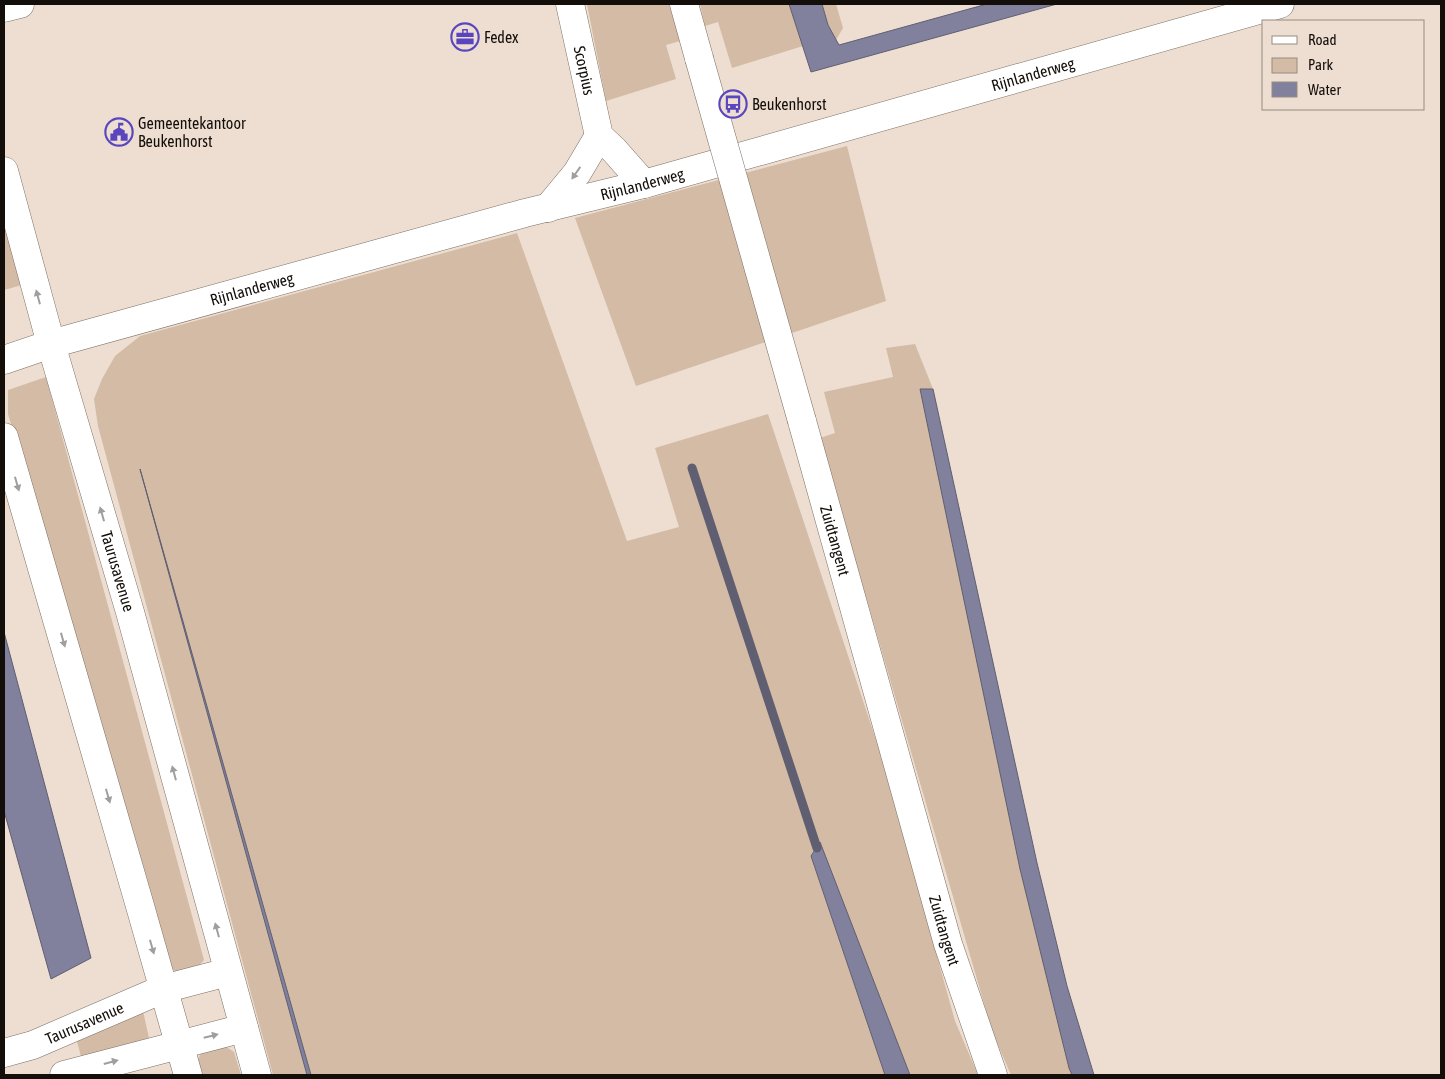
<svg xmlns="http://www.w3.org/2000/svg" width="1445" height="1079" viewBox="0 0 1445 1079" font-family="'Asap Condensed',sans-serif">
	<style>
		.green { fill: #d3bba5 }
		.water { fill: #81819d; stroke: #605e71 }
		.lines { fill: none; stroke-linecap: round; stroke-linejoin: round }
		.stream { stroke: #605e71; stroke-width: 9 }
		.minor-casing { stroke: #7c6f64; stroke-width: 29 }
		.major-casing { stroke: #7c6f64; stroke-width: 29 }
		.minor { stroke: #fff; stroke-width: 28 }
		.major { stroke: #fff; stroke-width: 28 }
		.minor-bridge-casing { stroke: #7c6f64; stroke-width: 29; stroke-linecap: butt }
		.minor-bridge { stroke: #fff; stroke-width: 28 }
		.oneway { fill: #a19f9d }
		.labels { text-anchor: middle; dominant-baseline: central; stroke-width: 4; stroke-linejoin: round; paint-order: stroke }
		.poi-label { font-size: 16px; fill: #130e09; stroke: #edded1; text-anchor: start }
		.street-label { font-size: 16px; fill: #130e09; stroke: #edded1 }
	</style>
	<rect width="100%" height="100%" fill="#edded1"/>
	<g class="green">
		<path d="M587,4H669L680,41L666,45L676,79L606,101Z"/>
		<path d="M700,4H789L803,46L732,68L718,22L705,26Z"/>
		<path d="M822,4H836L843,28L836,40L828,25Z"/>
		<path d="M847,146L886,301L636,386L575,218Z"/>
		<path d="M4,221L22,285L4,290Z"/>
		<path d="M517,233L627,541L679,527L655,448L768,414L879,749L955,1021L978,1075H910L820,843L811,856L885,1075H311L176,598L307,1075H273L98,426L94,399L102,379L115,356L140,336Z"/>
		<path d="M915,344L933,389H920L1048,980L1072,1075H1011L992,1031L820,438L835,433L824,392L893,377L886,348Z"/>
		<path d="M46,377L204,960L193,973L182,975L170,968L8,414V390Z"/>
		<path d="M143,1011L149,1038L82,1060L76,1038Z"/>
		<path d="M222,1044L234,1052L241,1075H199L196,1064L204,1046Z"/>
	</g>
	<g class="water">
		<path d="M789,4H822L828,25L839,45L987,4H1057L811,72Z"/>
		<path d="M920,389H933L1037,863L1067,986L1094,1075H1072L1069,1068L1020,869Z"/>
		<path d="M140,469L311,1075H307Z"/>
		<path d="M4,632L91,958L51,979L4,811Z"/>
		<path d="M820,842L910,1075H885L811,856Z"/>
	</g>
	<g class="lines">
		<path class="stream" d="M692,468L817,848"/>
		<g class="minor-casing">
			<g id="minor">
				<path id="s1" d="M570,4L599,136L614,150L644,184"/>
				<path d="M684,4L699,58"/>
				<path d="M4,8L20,4"/>
				<path d="M548,208L577,173L599,136"/>
				<path id="s2" d="M4,360L51,344L525,213L644,184L1280,4"/>
				<path id="s3" d="M802,421L948,944L993,1075"/>
				<path id="s4" d="M4,1053L33,1045L163,989L228,972"/>
				<path d="M64,1075L244,1028"/>
			</g>
		</g>
		<g class="major-casing">
			<g id="major">
				<path id="s5" d="M4,171L51,344L130,612L257,1075"/>
				<path d="M4,437L140,906L188,1075"/>
			</g>
		</g>
		<use href="#minor" class="minor"/>
		<use href="#major" class="major"/>
		<g class="minor-bridge-casing">
			<path id="minor-bridge" d="M699,58L802,421"/>
		</g>
		<use href="#minor-bridge" class="minor-bridge"/>
	</g>
	<defs><path id="oneway-solid" d="M-6-.8H1V-3.2L6.5 0L1 3.2V.8H-6Z" transform="scale(1.25)"/></defs>
	<g class="oneway">
		<use href="#oneway-solid" transform="translate(576 173) rotate(125)"/>
		<use href="#oneway-solid" transform="translate(38 297) rotate(-105)"/>
		<use href="#oneway-solid" transform="translate(17 484) rotate(74)"/>
		<use href="#oneway-solid" transform="translate(102 514) rotate(-106)"/>
		<use href="#oneway-solid" transform="translate(63 640) rotate(74)"/>
		<use href="#oneway-solid" transform="translate(174 773) rotate(-105)"/>
		<use href="#oneway-solid" transform="translate(108 796) rotate(74)"/>
		<use href="#oneway-solid" transform="translate(217 930) rotate(-105)"/>
		<use href="#oneway-solid" transform="translate(152 947) rotate(74)"/>
		<use href="#oneway-solid" transform="translate(211 1036) rotate(-14)"/>
		<use href="#oneway-solid" transform="translate(111 1062) rotate(-15)"/>
	</g>
	<defs>
		<g id="office-ring" transform="scale(1.4375)"><circle r="9.5" fill="#edded1" stroke="#5946be" stroke-width="1.5"/><path d="M-6-3h4V-5.5h4V-3h4V5H-6ZM-1-4.5V-3h2v-1.5ZM-6 0V1H6V0Z" fill="#5946be"/></g>
		<g id="bus-ring" transform="scale(1.4375)"><circle r="9.5" fill="#edded1" stroke="#5946be" stroke-width="1.5"/><path d="M-5-6H5V4H4V6H2V4H-2V6H-4V4H-5ZM-3.5-4V0h7V-4ZM-3.5 1.2v1.5H-2V1.2ZM2 1.2v1.5H3.5V1.2Z" fill="#5946be"/></g>
		<g id="civic-ring" transform="scale(1.4375)"><circle r="9.5" fill="#edded1" stroke="#5946be" stroke-width="1.5"/><path d="M-.6-6.5H3V-4.5H.6V-3L4-1V1h2V6H-6V1h2V-1L-.6-3ZM-1.2 2.5V6h2.4V2.5Z" fill="#5946be"/></g>
	</defs>
	<g fill-rule="evenodd">
		<use href="#office-ring" x="465" y="37"/>
		<use href="#bus-ring" x="733" y="104"/>
		<use href="#civic-ring" x="119" y="132"/>
	</g>
	<g class="labels">
		<g class="poi-label">
			<text x="484" y="37">Fedex</text>
			<text x="752" y="104">Beukenhorst</text>
			<text x="138" y="123">Gemeentekantoor<tspan x="138" dy="18">Beukenhorst</tspan></text>
		</g>
		<g class="street-label">
			<text stroke="none"><textPath href="#s1" startOffset="68">Scorpius</textPath></text>
			<text stroke="none"><textPath href="#s2" startOffset="1068">Rijnlanderweg</textPath></text>
			<text stroke="none"><textPath href="#s2" startOffset="662">Rijnlanderweg</textPath></text>
			<text stroke="none"><textPath href="#s2" startOffset="258">Rijnlanderweg</textPath></text>
			<text stroke="none"><textPath href="#s3" startOffset="124">Zuidtangent</textPath></text>
			<text stroke="none"><textPath href="#s5" startOffset="416">Taurusavenue</textPath></text>
			<text stroke="none"><textPath href="#s3" startOffset="529">Zuidtangent</textPath></text>
			<text stroke="none"><textPath href="#s4" startOffset="86">Taurusavenue</textPath></text>
		</g>
	</g>
	<rect width="1445" height="1079" fill="none" stroke="#130e09" stroke-width="10"/>
	<rect x="1262" y="20" width="162" height="90" fill="#edded1" stroke="#968b81"/>
	<rect x="1272" y="36" width="25" height="8" fill="#ffffff" stroke="#968b81"/>
	<text x="1308" y="45" font-size="15" fill="#130e09">Road</text>
	<rect x="1272" y="58" width="25" height="15" fill="#d3bba5" stroke="#968b81"/>
	<text x="1308" y="70" font-size="15" fill="#130e09">Park</text>
	<rect x="1272" y="82" width="25" height="15" fill="#81819d" stroke="#968b81"/>
	<text x="1308" y="95" font-size="15" fill="#130e09">Water</text>
</svg>
